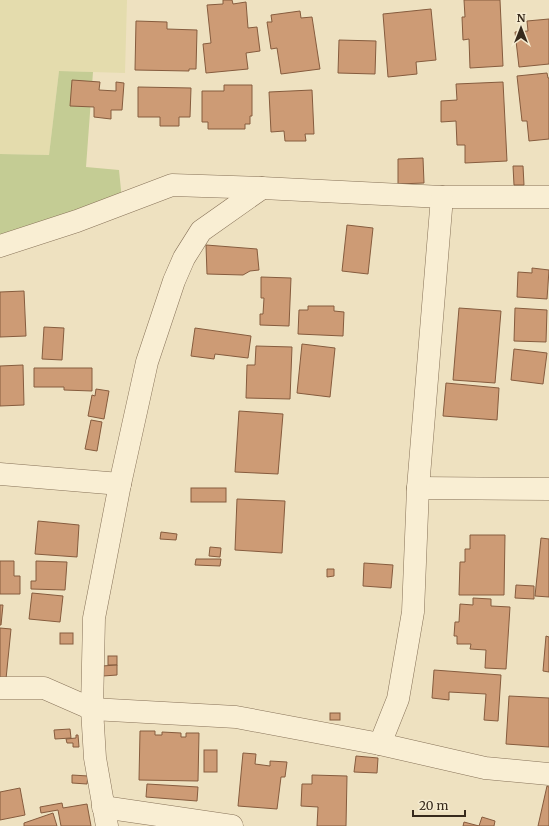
<svg xmlns="http://www.w3.org/2000/svg" width="549" height="826" viewBox="0 0 549 826" font-family="Merriweather,serif">
	<style>
		.farmland { fill: #e4dcad }
		.green { fill: #c4cc94 }
		.building { fill: #cd9b75; stroke: #865c3e }
		.lines { fill: none; stroke-linecap: round; stroke-linejoin: round }
		.minor-casing { stroke: #877258; stroke-width: 23 }
		.minor { stroke: #f9eed3; stroke-width: 22 }
	</style>
	<rect width="100%" height="100%" fill="#eee1c0"/>
	<path class="farmland" d="M0,0H127L125,73L59,71L49,155L0,154Z"/>
	<path class="green" d="M59,71L93,72L86,167L119,170L123,210L0,235V154L49,155Z"/>
	<g class="building">
		<path d="M223,0H232L233,4L246,2L248,28L257,27L260,51L246,53L248,69L206,73L203,44L211,43L207,5L223,4Z"/>
		<path d="M464,0H500L503,66L470,68L469,39L463,40L462,17H465Z"/>
		<path d="M431,9L436,60L416,62L417,74L388,77L383,14Z"/>
		<path d="M300,11L301,18L312,17L320,69L281,74L277,48L271,49L267,22H272L271,15Z"/>
		<path d="M549,19V64L519,67L515,32L528,31L527,21Z"/>
		<path d="M136,21L167,22V29L197,30L196,69H189V71L135,70Z"/>
		<path d="M339,40L376,41L375,74L338,73Z"/>
		<path d="M547,73L548,78H549V139L529,141L527,121H522L517,76Z"/>
		<path d="M72,80L100,82L99,90L116,91V82L124,83L122,110H111V119L94,117V107L70,106Z"/>
		<path d="M503,82L507,161L465,163V145H457L456,121L441,122V101L457,100L456,84Z"/>
		<path d="M224,85H252V116H250V124H245V129H208V122H202V91H224Z"/>
		<path d="M138,87L191,88L190,117H179V126H160V117H138Z"/>
		<path d="M312,90L314,134H305L306,141H285L284,131L271,132L269,92Z"/>
		<path d="M423,158L424,183L398,184V159Z"/>
		<path d="M513,166H523L524,185H514Z"/>
		<path d="M347,225L373,228L368,274L342,271Z"/>
		<path d="M206,245L257,249L259,270L250,271L243,275L207,274Z"/>
		<path d="M532,268L549,270L547,299L517,297L518,272L532,273Z"/>
		<path d="M261,277L291,278L289,326L260,325V314H263L264,298H261Z"/>
		<path d="M24,291L26,336L0,337V292Z"/>
		<path d="M308,306H334V311L344,312L343,336L298,334L299,310H308Z"/>
		<path d="M459,308L501,311L495,383L453,380Z"/>
		<path d="M515,308L547,310L546,342L514,341Z"/>
		<path d="M44,327L64,328L62,360L42,359Z"/>
		<path d="M195,328L251,336L248,358L215,354L214,359L191,356Z"/>
		<path d="M302,344L335,348L330,397L297,393Z"/>
		<path d="M256,346L292,347L290,399L246,398L247,365H255Z"/>
		<path d="M514,349L547,353L543,384L511,380Z"/>
		<path d="M23,365L24,405L0,406V366Z"/>
		<path d="M34,368H92V391L64,390V387H34Z"/>
		<path d="M446,383L499,388L497,420L443,416Z"/>
		<path d="M96,389L109,391L104,419L88,416L92,395L95,396Z"/>
		<path d="M239,411L283,414L278,474L235,472Z"/>
		<path d="M91,420L102,422L97,451L85,449Z"/>
		<rect x="191" y="488" width="35" height="14"/>
		<path d="M237,499L285,501L282,553L235,550Z"/>
		<path d="M38,521L79,525L77,557L35,554Z"/>
		<path d="M161,532L177,534L176,540L160,539Z"/>
		<path d="M470,535H505L504,595H459L460,562H465V549H470Z"/>
		<path d="M541,538L549,539V597L535,596Z"/>
		<path d="M210,547L221,548L220,557L209,556Z"/>
		<path d="M196,559H221L220,566L195,565Z"/>
		<path d="M0,561H14V576H20V594H0Z"/>
		<path d="M36,561L67,562L65,590L31,589V581H36Z"/>
		<path d="M364,563L393,565L391,588L363,586Z"/>
		<path d="M327,569H334V576L327,577Z"/>
		<path d="M516,585L534,586V599L515,598Z"/>
		<path d="M32,593L63,596L60,622L29,619Z"/>
		<path d="M473,598L491,599V606L510,607L506,669L485,668L486,650L470,649L471,644H457V636H454L455,622H459L460,604L473,605Z"/>
		<path d="M0,605H3L1,625H0Z"/>
		<path d="M0,628L11,629L6,679H0Z"/>
		<rect x="60" y="633" width="13" height="11"/>
		<path d="M546,636L549,637V672L543,671Z"/>
		<rect x="108" y="656" width="9" height="9"/>
		<path d="M117,665V675L103,676L102,666Z"/>
		<path d="M434,670L501,675L498,721L484,720L486,694L449,692V700L432,698Z"/>
		<path d="M509,696L549,698V747L506,744Z"/>
		<rect x="330" y="713" width="10" height="7"/>
		<path d="M70,729L71,738L55,739L54,730Z"/>
		<path d="M140,731H155V735H162V732L181,733V737H186V733H199L198,781L139,780Z"/>
		<path d="M76,735H78L79,747H73V743H67L66,739L76,738Z"/>
		<rect x="204" y="750" width="13" height="22"/>
		<path d="M243,753L256,754L255,764L270,766V761L287,762L285,777H281L277,809L238,806Z"/>
		<path d="M356,756L378,758L377,773L354,772Z"/>
		<path d="M72,775L88,776L87,784L72,783Z"/>
		<path d="M312,775L347,776L346,826H317L318,807L301,806L302,784H312Z"/>
		<path d="M147,784L198,787L197,801L146,797Z"/>
		<path d="M547,786L549,787V826H538Z"/>
		<path d="M20,788L25,815L0,820V792Z"/>
		<path d="M62,803L63,808L87,804L91,826H61L58,810L41,813L40,807Z"/>
		<path d="M53,813L57,826H24V823Z"/>
		<path d="M482,817L495,821L494,826H463L464,822L479,826Z"/>
	</g>
	<g class="lines">
		<g class="minor-casing">
			<g id="minor">
				<path d="M0,246L77,221L172,185L262,188L442,197H549"/>
				<path d="M0,474L120,484"/>
				<path d="M418,488L549,489"/>
				<path d="M0,688H44L92,709L236,717L380,744L485,768L549,774"/>
				<path d="M380,744L398,699L413,612L418,488L442,197"/>
				<path d="M103,807L232,826"/>
				<path d="M107,826L95,758L92,709L94,618L120,484L147,362L174,281L184,258L201,231L262,188"/>
			</g>
		</g>
		<use href="#minor" class="minor"/>
	</g>
	<g transform="translate(521 28)" stroke="#f5ebd0" stroke-width="3" paint-order="stroke">
	<path d="M0-3L7 15L0 10L-7 15Z" fill="#372a1c"/>
	<text y="-6" font-size="11" font-weight="bold" text-anchor="middle" fill="#372a1c">N</text>
	</g>
	<path d="M413 810v6h52v-6" fill="none" stroke="#372a1c" stroke-width="2"/>
	<text x="419" y="810" font-size="12" fill="#372a1c" stroke="#f5ebd0" stroke-width="3" paint-order="stroke">20 m</text>
</svg>
